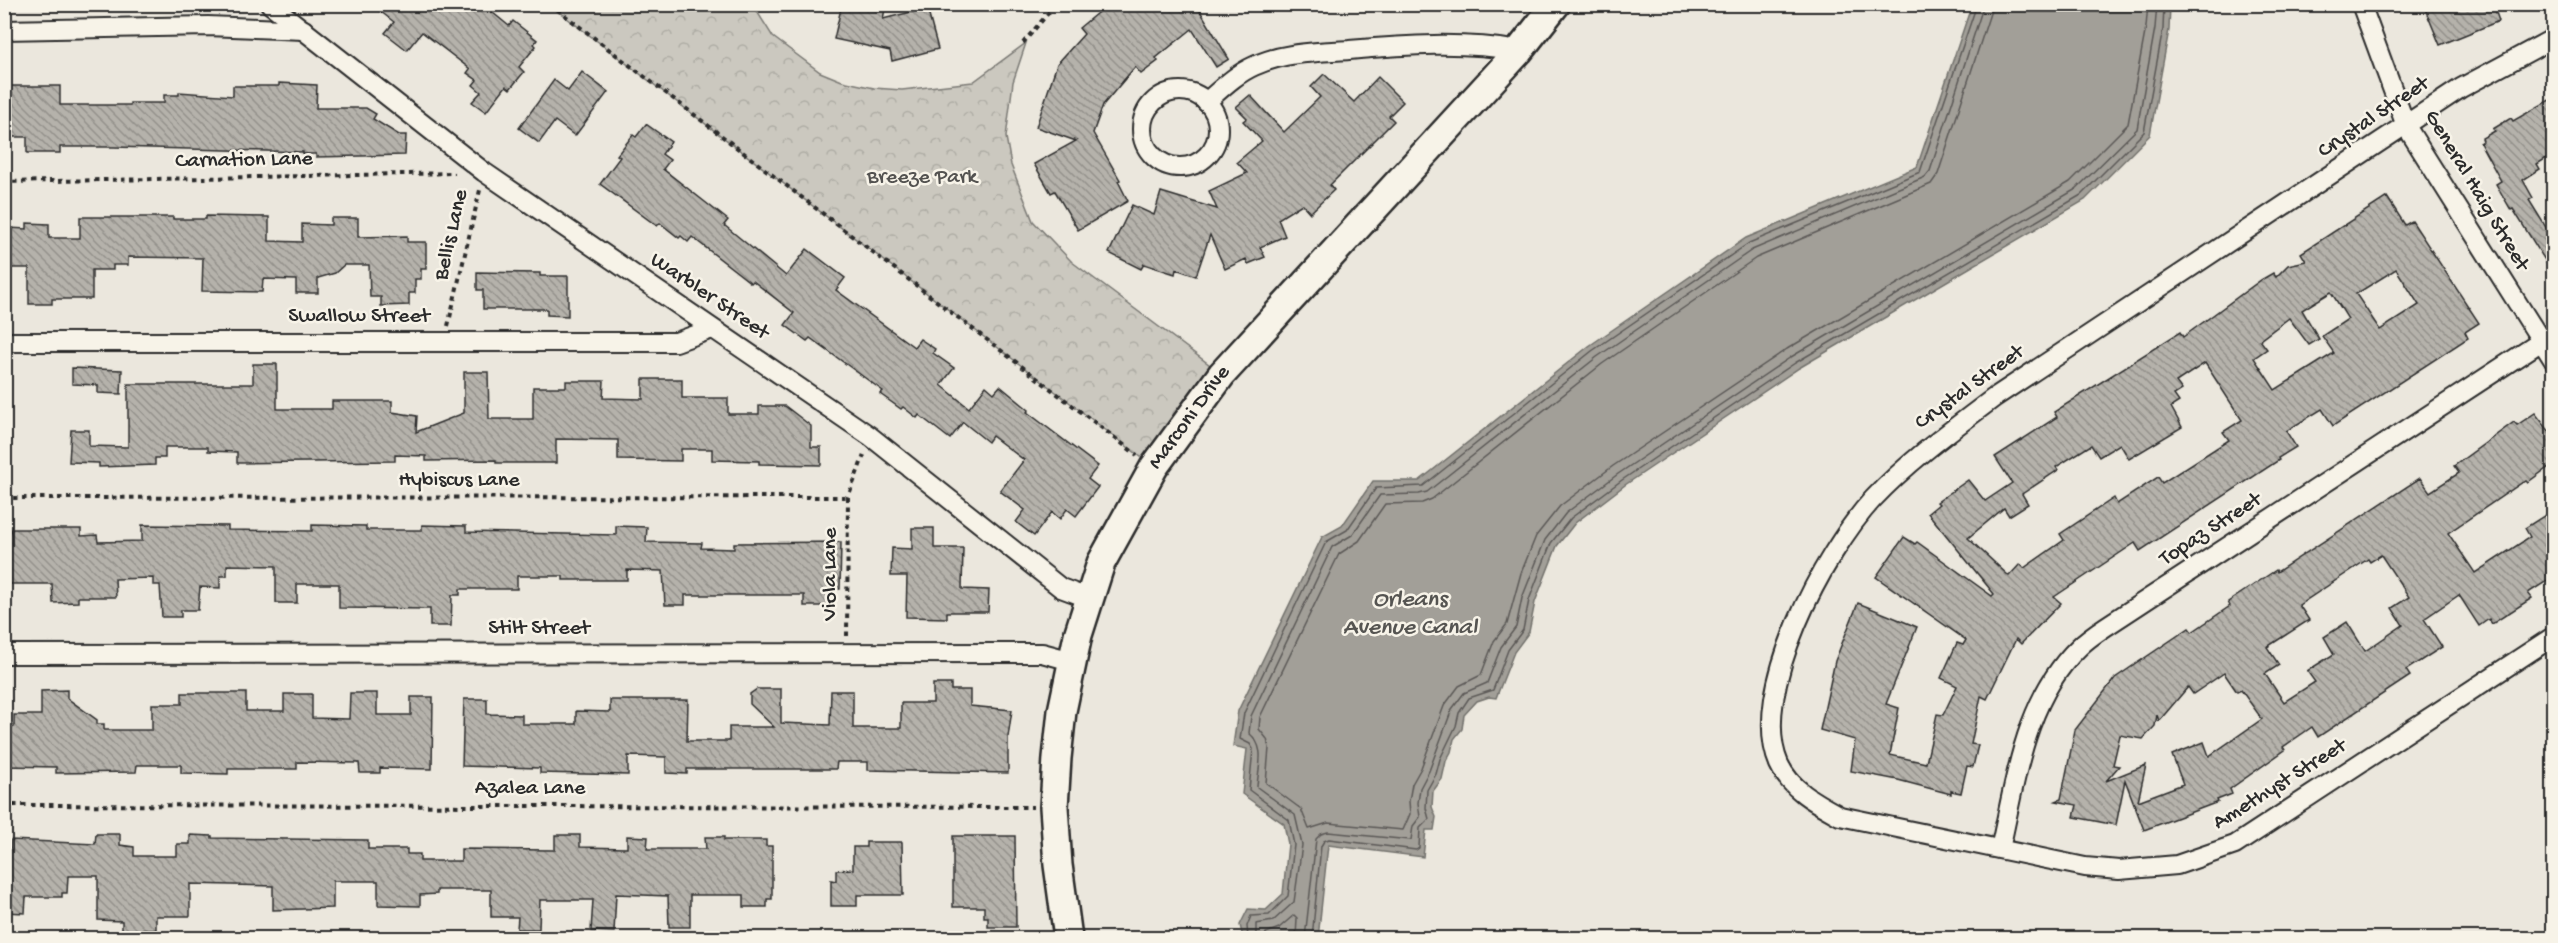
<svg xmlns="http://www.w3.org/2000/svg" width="2558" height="943" viewBox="0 0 2558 943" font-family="'Gochi Hand',sans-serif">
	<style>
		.park { fill: url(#park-crowns); stroke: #7b7a75; stroke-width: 1.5 }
		.water { fill: #a29f98; stroke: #72716c; stroke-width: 1.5 }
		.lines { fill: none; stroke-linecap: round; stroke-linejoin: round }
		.shore { stroke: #5b5957; stroke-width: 1.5 }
		.building { fill: url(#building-back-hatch); stroke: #2b2b2b; stroke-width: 1.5; fill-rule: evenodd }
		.street-casing { stroke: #2b2b2b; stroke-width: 22 }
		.secondary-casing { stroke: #2b2b2b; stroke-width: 32 }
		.path { stroke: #2b2b2b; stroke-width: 4; stroke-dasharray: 4.5 4.5; stroke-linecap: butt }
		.street { stroke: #f7f3e8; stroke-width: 18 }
		.secondary { stroke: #f7f3e8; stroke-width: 27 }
		.labels { text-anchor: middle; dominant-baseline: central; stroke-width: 5; stroke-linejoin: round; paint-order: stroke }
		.street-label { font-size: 22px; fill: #2b2b2b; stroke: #f7f3e8 }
		.park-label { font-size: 22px; fill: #535250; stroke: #f7f3e8 }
		.water-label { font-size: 24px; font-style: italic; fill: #555451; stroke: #f7f3e8 }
	</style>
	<defs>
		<pattern id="park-crowns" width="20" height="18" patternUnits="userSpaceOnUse" patternTransform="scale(1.5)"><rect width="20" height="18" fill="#cbc8bf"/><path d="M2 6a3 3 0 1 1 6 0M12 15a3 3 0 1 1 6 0" fill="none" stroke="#aeaca4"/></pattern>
		<pattern id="building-back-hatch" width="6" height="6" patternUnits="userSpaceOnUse" patternTransform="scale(1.5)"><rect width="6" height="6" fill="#b5b2ab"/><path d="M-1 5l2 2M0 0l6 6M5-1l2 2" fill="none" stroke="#93918b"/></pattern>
	</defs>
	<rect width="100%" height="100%" fill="#ebe7dd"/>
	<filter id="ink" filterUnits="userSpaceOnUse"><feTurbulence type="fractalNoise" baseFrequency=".0167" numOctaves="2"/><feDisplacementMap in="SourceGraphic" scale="12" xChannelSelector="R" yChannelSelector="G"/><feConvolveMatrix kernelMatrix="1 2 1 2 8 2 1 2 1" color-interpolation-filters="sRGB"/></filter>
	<g filter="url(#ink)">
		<path class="park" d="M550,5H753L773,37L820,72L842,81L874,88L902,90L973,82L1026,43L1013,82L1006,137L1011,165L1033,221L1072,262L1222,374L1154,467Z"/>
		<path class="water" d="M1972,4L2170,5L2169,30L2150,135L2085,200L1799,368L1625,485L1575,523L1557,546L1535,602L1529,632L1514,652L1496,698L1489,697L1477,701L1464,715L1462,729L1454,739L1451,752L1446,761L1442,779L1433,791L1432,807L1436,817L1434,830H1426L1423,857L1328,845L1318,938H1243L1240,925L1248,909L1266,910L1283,894L1288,844L1284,824L1242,794L1247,749L1233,746L1238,711L1322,537L1342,526L1373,481H1419L1589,346L1746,238L1917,167Z"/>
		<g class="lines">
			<g class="shore">
				<path d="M1993,4L1938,174L1931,184L1756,258L1602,364L1432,499L1422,503L1385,504L1359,541L1339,554L1260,717L1259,729L1267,739L1269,748L1266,783L1301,809L1309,829L1328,823L1403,830L1410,814L1409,801L1412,784L1421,768L1444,706L1459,686L1481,675L1494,641L1507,624L1521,573L1536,536L1560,506L1613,466L1787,349L2070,182L2128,124L2146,27L2148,4"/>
				<path d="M1248,938L1247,926L1251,916L1269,915L1288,896L1294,845L1289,820L1249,790L1253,749L1250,744L1240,739L1244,713L1326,542L1347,530L1376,488L1423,486L1592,351L1749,243L1920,172L1977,4"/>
				<path d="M1256,938V924L1273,921L1294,902L1302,845L1295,815L1257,787C1258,766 1267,748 1249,733L1251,716L1332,547L1352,535L1380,495L1419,494L1427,492L1597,357L1752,250L1925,177L1930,171L1984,4"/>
				<path d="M1265,938L1266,933L1279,928L1294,915L1297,918L1296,938"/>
				<path d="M1305,938L1316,839L1321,834L1328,832L1411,840L1413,826L1420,817L1418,803L1420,788L1429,771L1452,709L1464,693L1487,683L1501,647L1516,627L1522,598L1545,540L1566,513L1618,474L1791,357L2076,189L2137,129L2155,28L2157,4"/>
				<path d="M1312,938L1321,846L1324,841L1329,839L1416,850L1419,848L1420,828L1429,819L1426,808L1427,790L1436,774L1440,759L1456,726L1459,713L1469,698L1493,690L1508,650L1523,630L1529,600L1551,543L1571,518L1622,480L1795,363L2081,195L2144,132L2163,29L2164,4"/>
			</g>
		</g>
		<g class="building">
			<path d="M371,4H482L509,26L513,21L537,40L534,44L536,46L519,67L524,72L510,89L506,86L486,112L472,102L481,92L473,85L477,80L467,73L470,69L422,32L407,50L385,33L394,22Z"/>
			<path d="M842,4H886L883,19L927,8L938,49L892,61L890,51L834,39Z"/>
			<path d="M1108,4H1196L1229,59L1216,67L1192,29L1156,58L1158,61L1141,74L1135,67L1103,105L1093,133L1120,180L1118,181L1128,201L1078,230L1055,191L1051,193L1034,164L1076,141L1036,127L1057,64L1084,34L1079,28Z"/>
			<path d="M2423,4H2493L2499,21L2440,45Z"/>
			<path d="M582,72L608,92L575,136L555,121L539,143L519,128L554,80L568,91Z"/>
			<path d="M1324,74L1354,102L1378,77L1403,102L1389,116L1394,121L1330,185L1334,190L1310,213L1302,204L1278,219L1285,236L1260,247L1265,257L1248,264L1246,259L1225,269L1210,235L1196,276L1176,269L1175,274L1144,264L1141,269L1109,253L1132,205L1154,215L1161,192L1217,209L1209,191L1247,173L1237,162L1262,141L1243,121L1247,118L1236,107L1250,95L1284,132L1320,97L1311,87Z"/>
			<path d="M279,83L317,85L316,108H366L376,114L373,119L399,135H406L405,155L316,157V154H303V152L114,147H60V153H27V137H4V86H60V105H130V103H164V95H179V92L233,96V86H279Z"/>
			<path d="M2553,98V154L2537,164L2540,169L2523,180L2533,198L2529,200L2547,229L2553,225V273L2513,209L2511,210L2496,184L2501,181L2480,143L2483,141L2482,138L2495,131L2493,129L2511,118L2513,121Z"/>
			<path d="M646,124L671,142L662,154L670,160L663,169L728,220L724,225L786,276L807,249L845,278L836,290L914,347L920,339L935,349L933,353L954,368L941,385L969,408L986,386L994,393L1000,386L1029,410L1027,412L1098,466L1088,479L1098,487L1076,516L1067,509L1060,519L1052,512L1034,536L1016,522L1025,510L1000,491L1024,460L992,436L988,442L963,422L950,439L919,415L917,418L903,407L901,409L880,394L883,391L810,338L807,341L785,325L794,313L753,281L751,283L692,237L688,242L681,236L679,238L660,223L657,226L600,184L620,157L617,155L633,135L636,137Z"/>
			<path d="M2387,197L2405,225L2412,221L2479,323L2465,332L2468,338L2333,426L2322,409L2286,431L2296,447L2278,458L2279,460L2140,551L2135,543L2054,597L2061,603L2021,644L2016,639L1987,699L1981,696L1971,744L1978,745L1973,767L1967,766L1961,793L1951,791V794L1898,780L1851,771L1855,740L1820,730L1835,661L1858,603L1917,627L1886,704L1899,708L1890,755L1926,763L1937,714L1943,715L1957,686L1941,678L1957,643L1963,645L1966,640L1876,577L1904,537L1915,544L1917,542L1992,596L1994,594L1928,513L1939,504L1937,502L1968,480L1985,501L2012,483L1995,457L2057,417L2054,412L2180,332L2183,337L2261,280L2273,273L2276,277L2288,265L2306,261L2301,253ZM2396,269L2419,305L2380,330L2356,294ZM2331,292L2348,319L2322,336L2334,353L2275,390L2254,358L2267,349L2260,340L2289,318L2309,345L2319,339L2302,310ZM2205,363L2242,420L2223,432L2229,440L2162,483L2158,477L2117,504L2114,498L2060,534L2064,540L2024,568L2020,564L2009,576L1968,538L2004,508L2009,516L2028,504L2022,494L2058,470L2056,467L2091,445L2099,457L2120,444L2129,459L2182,427L2171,407L2179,402L2174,395L2182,390L2176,382Z"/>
			<path d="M206,216L269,217V241L302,242V224L331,225V218H358V237L407,236V242H426V269H421V279H415V293H409V305L381,306V297H370L369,265H344L335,273L318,278V293H296V280L263,279L262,292L202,291L203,258L128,257V265H113V270H92V299H52V304H29V268H9V228L27,229V223L49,224V238H80V217H173V219H206Z"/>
			<path d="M477,272L540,273V276H568V316L547,315V309H483V290H477Z"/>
			<path d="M253,364H277V409H332V401H392V412L417,416L416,432L464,413V372H488L489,419H533V387H566V381H604L603,398L643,399V379H682V398H728V414H759V406H785L811,426V447H821V465L759,464V461L712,460V449H681V461L618,460V440L556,439V463H496V460L426,461V456L395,455V461L237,463V452L208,451V447H165V458H155V465L99,467V463L69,462L71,430H89V446L128,447V384H253Z"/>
			<path d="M72,368L122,370L121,394L98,393V385L72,384Z"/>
			<path d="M2535,413L2553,436V464L2528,482L2526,480L2448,533L2475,573L2530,537L2525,528L2553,510V577L2528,593L2532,598L2492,624L2489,619L2479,626L2459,595L2424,619L2442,647L2406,670L2410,676L2318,737L2312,727L2283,747L2285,750L2230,789L2232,794L2217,800L2218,802L2144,830L2125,780L2116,825L2074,817L2077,805L2056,801L2061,799L2075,730L2115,678L2189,628L2192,632L2230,606L2228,602L2276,570L2277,572L2420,478L2430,492L2459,473L2454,466L2514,422L2517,425ZM2381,555L2409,597L2392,608L2403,625L2365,651L2347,622L2324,637L2334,654L2307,671L2315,682L2284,702L2265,674L2279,665L2267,647L2309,620L2299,605L2368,559L2370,562ZM2224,673L2237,692L2241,690L2262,719L2209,756L2204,742L2172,755L2183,784L2138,801L2146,765L2106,781L2119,766L2113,765L2120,735L2143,739L2155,726L2157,715L2159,721L2188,687L2193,694Z"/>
			<path d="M142,525L228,526V530L312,531V525L366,526V530H422V525L466,526V532L616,535V526L647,527L646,542L702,543L701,548L734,549V543L841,542L840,589H829L828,606H804V595H685V605H665L663,571L627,570V580H563V576H517V589H460V595H452L451,626H430V609L339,608V584H297V603H276V566L227,565V576H220V588L200,587L198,610H181V617H162L160,585H153V578L115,579L116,597H78V602L53,603L52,584H4V532H11L12,529H81V536L97,535L98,542L142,541Z"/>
			<path d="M912,528H934V548H963L962,589L989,590L988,612H947V618L906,617L907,576H891L892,548L912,549Z"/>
			<path d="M933,684H951V690H970V706L1012,710L1008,737V773L868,770V762H837L836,769H687V774L666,773V757L628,756V775L540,773V768L462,766L464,699H487V714L522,715V724H576V711L610,712V700H688L687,741H729V727H774L750,704V694L757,689H781V723L830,725L831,691H853V728H901V703H933Z"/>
			<path d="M67,690V698L97,720V724H104V730H152V704H182V693H246V711H284V694H312V718L349,719L350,693H377V715H411V697H433L432,769L380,768V773H360L359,763L297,762V769H228V774L181,773V765H137L136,772L56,773V767L4,766V727H14V715H41V691Z"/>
			<path d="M96,834H120V845L134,847V856H177V844H190V835L212,836V838L368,840V849H407V854H420V861H461V849L555,850V835H580V847L627,848V836L648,837L647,849H706L705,837H724V840H766V846H772V899H767V907H744V895H690V927H669L668,896L616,894L614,932L591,931L593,900H540L539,929H517L518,917H491V890H437V894L420,895V906L378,905V881H333V908L273,910V886L190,884V916H156V930H122V921L98,920V876H68L67,893H62V897H26L25,913L4,912V875H7L11,840L95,844Z"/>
			<path d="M953,836H1015L1016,927H988V917H984V907H953Z"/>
			<path d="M866,842H902L903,895H857V906H831V880L836,881V870L853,869V847H866Z"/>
		</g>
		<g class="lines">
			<g class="street-casing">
				<g id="street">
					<path d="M270,4L484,172L870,436L1061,588L1088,598"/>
					<path d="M2361,4L2406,126L2554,361"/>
					<path d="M4,30L208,26L304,30"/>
					<path d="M2554,38L2461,88L1995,397C1953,429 1910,460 1873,499C1825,551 1748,693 1779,764C1791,790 1816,803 1840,816L2085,867L2119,870L2177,865L2235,845L2554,636"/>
					<circle cx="1180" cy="129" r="38"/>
					<path d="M1206,102C1221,89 1236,74 1254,66C1284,52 1316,52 1349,50C1406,45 1463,41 1519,51"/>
					<path d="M4,342H676L712,329"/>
					<path d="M4,654L1042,653L1072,661"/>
					<path d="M2000,849C2016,779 2025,699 2079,647C2087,639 2096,633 2105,627L2554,333"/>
				</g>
			</g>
			<g class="secondary-casing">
				<g id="secondary">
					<path id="s1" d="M1068,938L1058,865L1054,807L1057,758L1062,711L1078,635L1101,563L1154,467L1222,374L1519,51L1556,4"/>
				</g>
			</g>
			<g class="path">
				<path d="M550,4L1137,455"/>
				<path d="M1023,43L1056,4"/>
				<path d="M4,182L455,173"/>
				<path d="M448,326L480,190"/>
				<path d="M4,498L848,497"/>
				<path d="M847,636L848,497L864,455"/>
				<path d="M4,805L1033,807"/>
			</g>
			<use href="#street" class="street"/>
			<use href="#secondary" class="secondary"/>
		</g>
	</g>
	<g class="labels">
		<g class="street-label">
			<text transform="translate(2374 118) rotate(-34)">Crystal Street</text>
			<text transform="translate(244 161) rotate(-1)">Carnation Lane</text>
			<text transform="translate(2476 191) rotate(59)">General Haig Street</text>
			<text transform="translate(452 235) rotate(-77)">Bellis Lane</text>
			<text transform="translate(709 297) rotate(34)">Warbler Street</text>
			<text x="359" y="317">Swallow Street</text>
			<text transform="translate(1970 388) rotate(-36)">Crystal Street</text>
			<text stroke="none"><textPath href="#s1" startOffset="552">Marconi Drive</textPath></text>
			<text x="459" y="481">Hybiscus Lane</text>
			<text transform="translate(2211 530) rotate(-33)">Topaz Street</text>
			<text transform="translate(831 574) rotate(-90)">Viola Lane</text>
			<text x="539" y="629">Stilt Street</text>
			<text transform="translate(2280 785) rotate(-32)">Amethyst Street</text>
			<text x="530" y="789">Azalea Lane</text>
		</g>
		<g class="park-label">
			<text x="922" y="178">Breeze Park</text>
		</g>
		<g class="water-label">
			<text x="1410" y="600">Orleans<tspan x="1410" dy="28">Avenue Canal</tspan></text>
		</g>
	</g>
	<rect width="2558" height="943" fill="none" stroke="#f7f3e8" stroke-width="24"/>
	<rect x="12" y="12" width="2534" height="919" fill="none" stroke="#2b2b2b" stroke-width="2" filter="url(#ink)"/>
</svg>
